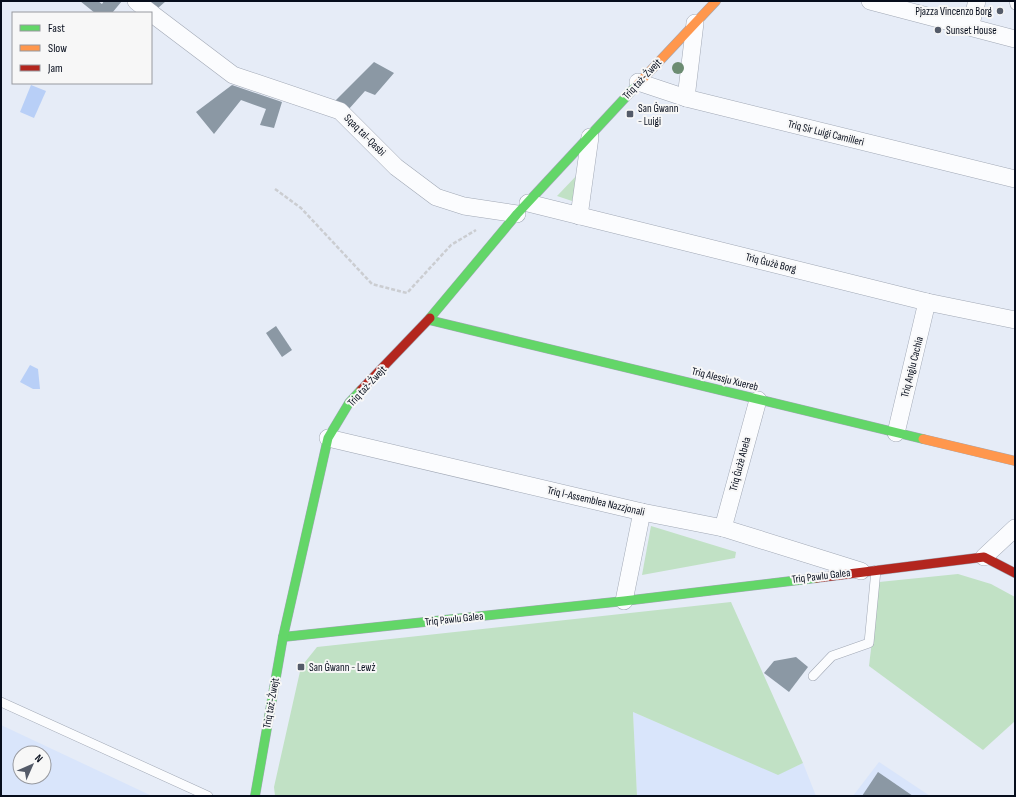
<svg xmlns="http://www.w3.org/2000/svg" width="1016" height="797" viewBox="0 0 1016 797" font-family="'Sofia Sans Condensed',sans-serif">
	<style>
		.built { fill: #d9e5fb; fill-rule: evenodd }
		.green { fill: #c1e1c5 }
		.water { fill: #b8cff7 }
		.building { fill: #8b98a4 }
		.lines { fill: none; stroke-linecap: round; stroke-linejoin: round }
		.lane-casing { stroke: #a1a8b5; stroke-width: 10 }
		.street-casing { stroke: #a1a8b5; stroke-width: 18 }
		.fast-casing { stroke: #a1a8b5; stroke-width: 10 }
		.slow-casing { stroke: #a1a8b5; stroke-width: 10 }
		.jam-casing { stroke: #a1a8b5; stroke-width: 10 }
		.path { stroke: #cbcdd1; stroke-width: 2.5; stroke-dasharray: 4 2; stroke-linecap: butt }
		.lane { stroke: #fbfcfe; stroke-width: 9 }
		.street { stroke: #fbfcfe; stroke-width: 17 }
		.fast { stroke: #63d668; stroke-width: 9 }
		.slow { stroke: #ff974d; stroke-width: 9 }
		.jam { stroke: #b3261e; stroke-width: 9 }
		.tree { fill: #6c8c72 }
		.poi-dot { fill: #545b69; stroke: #f7f7f7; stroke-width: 1.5 }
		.labels { text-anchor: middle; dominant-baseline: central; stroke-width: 4; stroke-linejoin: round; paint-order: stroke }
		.poi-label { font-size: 11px; fill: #060d1c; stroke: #f7f7f7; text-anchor: start }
		.street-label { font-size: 11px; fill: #060d1c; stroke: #f7f7f7 }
	</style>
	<rect width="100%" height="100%" fill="#e6ecf7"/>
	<g class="built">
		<path d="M633,712L778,774L803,763L816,796H637Z"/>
		<path d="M1,725L152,796H1ZM20,753H44V777H20Z"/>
		<path d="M879,762L930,796H853Z"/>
	</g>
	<g class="green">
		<path d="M579,173L572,201L557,196Z"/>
		<path d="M651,526L736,552L735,558L642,575Z"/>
		<path d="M958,574L991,584L1015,597V721L983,750L869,666L879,582Z"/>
		<path d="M731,602L803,763L778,775L633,712L637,796H275L274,787L301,667L317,647Z"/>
	</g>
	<g class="water">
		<path d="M31,85L46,91L34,118L20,112Z"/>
		<path d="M30,365L38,369L40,389H33L20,382Z"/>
	</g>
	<g class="building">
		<path d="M80,1H98L102,4L104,1H122L112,13H95Z"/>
		<path d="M149,1H166L158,8Z"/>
		<path d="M374,62L394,73L375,95L365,91L348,110L333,103Z"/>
		<path d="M232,85L282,102L274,128L260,125L266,109L241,100L214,134L196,112Z"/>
		<path d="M276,326L292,350L282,357L266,333Z"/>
		<path d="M796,657L808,667L789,692L764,673L774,661Z"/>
		<path d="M878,772L913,796H862Z"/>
	</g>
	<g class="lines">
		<g class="lane-casing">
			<g id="lane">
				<path d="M1014,1L1015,5"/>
				<path d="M813,676L832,656L869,643L876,570"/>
				<path d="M1,702L208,796"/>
			</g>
		</g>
		<g class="street-casing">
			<g id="street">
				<path d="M136,1L151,13"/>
				<path d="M870,1L1015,39"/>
				<path d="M151,13L233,75L340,111L396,167L436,197L464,206L517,214"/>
				<path d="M970,27L977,1"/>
				<path d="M638,82L686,98L1015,179"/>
				<path d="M686,98L695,23"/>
				<path d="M528,203L927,302L1015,320"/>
				<path d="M579,216L590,137"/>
				<path d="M896,433L927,302"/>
				<path d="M328,438L642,512L723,528L861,571"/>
				<path d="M723,528L758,400"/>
				<path d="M984,557L1015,528"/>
				<path d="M624,601L642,512"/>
			</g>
		</g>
		<g class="fast-casing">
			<g id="fast">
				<path d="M430,318L517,214L637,85"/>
				<path d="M429,320L923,439"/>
				<path d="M283,637L624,601L816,578"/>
				<path d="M255,796L283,637L328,438L349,403L361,390"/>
			</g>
		</g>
		<g class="slow-casing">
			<g id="slow">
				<path d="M637,85L716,1"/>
				<path d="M923,439L1015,461"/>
			</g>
		</g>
		<g class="jam-casing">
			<g id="jam">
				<path d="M361,390L430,318"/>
				<path d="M816,578L984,557L1015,573"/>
			</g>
		</g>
		<path class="path" d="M275,189L301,208L372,284L407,293L451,245L476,230"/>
		<use href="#lane" class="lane"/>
		<use href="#street" class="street"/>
		<use href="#fast" class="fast"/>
		<use href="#slow" class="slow"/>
		<use href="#jam" class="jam"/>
	</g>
	<circle class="tree" cx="678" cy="68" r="6"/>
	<g class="poi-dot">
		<circle cx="1000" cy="11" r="4"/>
		<circle cx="938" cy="30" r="4"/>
		<rect x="626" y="110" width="8" height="8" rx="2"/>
		<rect x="297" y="663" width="8" height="8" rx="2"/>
	</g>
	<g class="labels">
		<g class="poi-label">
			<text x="992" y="11" text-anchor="end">Pjazza Vincenzo Borg</text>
			<text x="946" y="30">Sunset House</text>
			<text x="638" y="108">San Ġwann<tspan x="638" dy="13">- Luigi</tspan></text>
			<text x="309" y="667">San Ġwann - Lewż</text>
		</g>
		<g class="street-label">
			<text transform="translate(642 79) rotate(-47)">Triq taż-Żwejt</text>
			<text transform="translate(826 133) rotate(14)">Triq Sir Luigi Camilleri</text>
			<text transform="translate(365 135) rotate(45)">Sqaq tal-Qasbi</text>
			<text transform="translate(771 263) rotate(14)">Triq Ġużè Borg</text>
			<text transform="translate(912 367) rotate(-76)">Triq Anġlu Cachia</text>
			<text transform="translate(725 379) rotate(14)">Triq Alessju Xuereb</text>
			<text transform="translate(367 386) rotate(-47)">Triq taż-Żwejt</text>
			<text transform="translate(740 464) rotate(-75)">Triq Ġużè Abela</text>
			<text transform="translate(596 501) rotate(13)">Triq l-Assemblea Nazzjonali</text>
			<text transform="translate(821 576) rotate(-7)">Triq Pawlu Galea</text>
			<text transform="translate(454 619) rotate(-6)">Triq Pawlu Galea</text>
			<text transform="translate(271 703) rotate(-80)">Triq taż-Żwejt</text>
		</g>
	</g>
	<rect width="1016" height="797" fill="none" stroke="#060d1c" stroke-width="4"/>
	<rect x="12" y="12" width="140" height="72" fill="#f7f7f7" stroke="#97999f"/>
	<rect x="20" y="25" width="20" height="6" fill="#63d668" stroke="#97999f"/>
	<text x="48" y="32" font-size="12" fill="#060d1c">Fast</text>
	<rect x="20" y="45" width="20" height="6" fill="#ff974d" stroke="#97999f"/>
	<text x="48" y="52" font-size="12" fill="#060d1c">Slow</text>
	<rect x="20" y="65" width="20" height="6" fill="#b3261e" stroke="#97999f"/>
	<text x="48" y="72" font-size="12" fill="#060d1c">Jam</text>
	<g transform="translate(32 765) rotate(45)"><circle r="19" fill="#f7f7f7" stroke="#97999f"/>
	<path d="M0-3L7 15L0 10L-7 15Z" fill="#545b69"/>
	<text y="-6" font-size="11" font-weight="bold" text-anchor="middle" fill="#060d1c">N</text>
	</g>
</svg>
